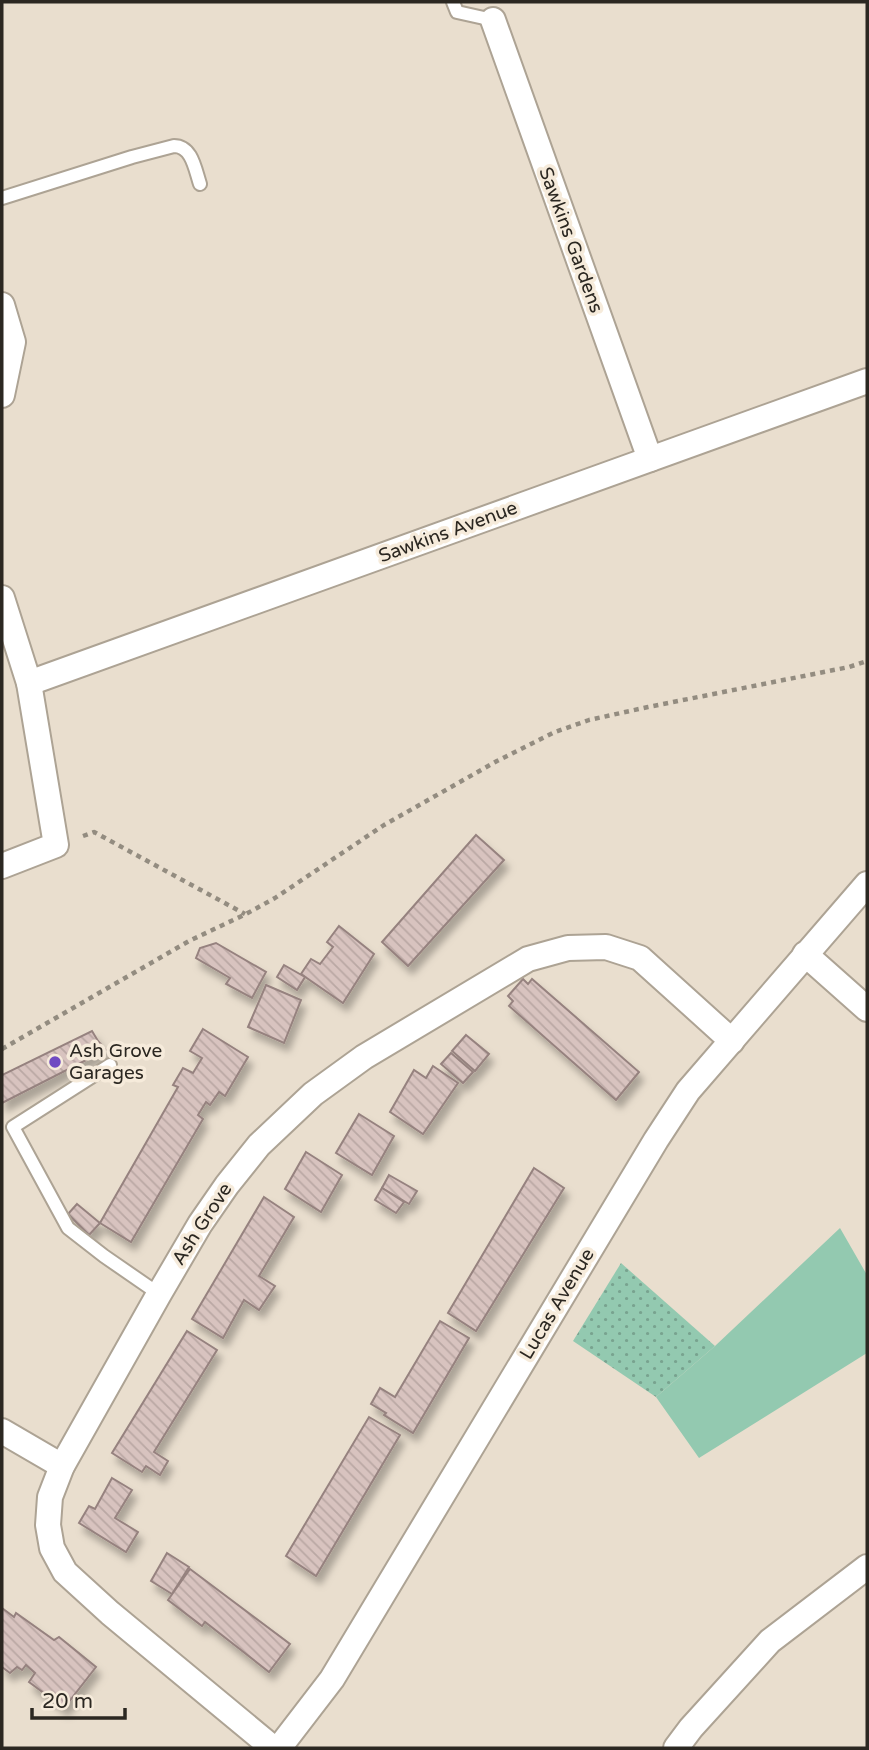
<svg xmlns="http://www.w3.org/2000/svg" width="869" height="1750" viewBox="0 0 869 1750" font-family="'Varela Round',sans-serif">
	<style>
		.grass { fill: url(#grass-dots) }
		.park { fill: #93c9b0 }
		.building { fill: url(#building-back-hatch); stroke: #96827f; stroke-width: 2; filter: url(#shadow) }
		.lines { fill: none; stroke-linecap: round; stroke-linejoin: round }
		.service-casing { stroke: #ada394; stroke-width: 16 }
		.minor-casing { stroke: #ada394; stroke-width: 28 }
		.path { stroke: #938c80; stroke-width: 4.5; stroke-dasharray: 5 5; stroke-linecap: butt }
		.service { stroke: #fff; stroke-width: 12 }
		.minor { stroke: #fff; stroke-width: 24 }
		.poi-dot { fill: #704ac2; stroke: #f6ebdb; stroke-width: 2.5 }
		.labels { text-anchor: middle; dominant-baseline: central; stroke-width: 7; stroke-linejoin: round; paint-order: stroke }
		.street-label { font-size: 19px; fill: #2b2721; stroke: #f6ebdb }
		.poi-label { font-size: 19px; fill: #2b2721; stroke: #f6ebdb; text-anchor: start }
	</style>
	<defs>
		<pattern id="grass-dots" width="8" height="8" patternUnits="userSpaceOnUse" patternTransform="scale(1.75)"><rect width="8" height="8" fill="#93c9b0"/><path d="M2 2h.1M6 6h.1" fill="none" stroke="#78a38f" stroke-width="1.8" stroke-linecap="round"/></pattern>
		<pattern id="building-back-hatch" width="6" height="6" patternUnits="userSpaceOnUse" patternTransform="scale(1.75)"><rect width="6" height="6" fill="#d8c3bf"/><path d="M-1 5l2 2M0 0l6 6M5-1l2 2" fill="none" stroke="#baa8a4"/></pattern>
		<filter id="shadow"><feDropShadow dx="4.5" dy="8" stdDeviation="3.5" flood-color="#0004"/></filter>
	</defs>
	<rect width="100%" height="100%" fill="#e9dece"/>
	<path class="grass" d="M621,1263L715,1346L656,1397L573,1341Z"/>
	<path class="park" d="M840,1228L867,1275V1353L699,1458L656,1397L715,1346Z"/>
	<g class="building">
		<path d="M476,835L504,860L408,966L382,942Z"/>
		<path d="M339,926L374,954L343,1003L301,974L311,959L320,964L333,947L327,942Z"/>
		<path d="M216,943L266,972L252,998L226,984L230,978L196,958L200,948Z"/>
		<path d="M284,965L305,977L297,990L277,977Z"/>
		<path d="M523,979L528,984L532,979L639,1072L616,1100L509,1006L513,1001L508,996Z"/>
		<path d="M266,985L301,1000L284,1043L248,1027Z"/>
		<path d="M203,1029L248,1057L225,1096L219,1092L210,1105L206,1102L198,1115L203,1119L131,1242L100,1223L178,1087L173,1085L183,1068L193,1073L202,1058L190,1051Z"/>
		<path d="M92,1031L98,1041L106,1050L2,1103V1075Z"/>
		<path d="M466,1035L489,1054L475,1071L452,1051Z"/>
		<path d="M451,1053L473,1072L463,1083L441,1064Z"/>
		<path d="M433,1066L458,1083L423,1134L390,1112L414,1070L426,1078Z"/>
		<path d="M359,1114L394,1136L372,1175L336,1153Z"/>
		<path d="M306,1152L342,1175L321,1212L285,1189Z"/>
		<path d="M534,1168L564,1188L476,1331L448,1313Z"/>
		<path d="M389,1175L417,1191L409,1204L382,1188Z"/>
		<path d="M382,1188L404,1202L396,1213L375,1200Z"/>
		<path d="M264,1197L294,1217L259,1276L275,1286L259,1310L244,1300L223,1338L192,1319Z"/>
		<path d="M77,1204L100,1223L89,1235L68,1214Z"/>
		<path d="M440,1321L469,1338L413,1433L384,1415L386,1413L371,1404L380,1388L395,1397Z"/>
		<path d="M187,1331L217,1350L154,1452L168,1461L160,1475L146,1466L142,1472L112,1453Z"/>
		<path d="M369,1417L400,1435L316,1576L286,1556Z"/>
		<path d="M112,1478L132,1490L115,1518L138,1532L126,1552L79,1523L89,1506L95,1509Z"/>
		<path d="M167,1553L189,1567L172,1594L151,1581Z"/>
		<path d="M190,1569L290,1644L269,1672L205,1622L202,1626L168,1600Z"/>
		<path d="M2,1608L14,1617L16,1613L54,1640L59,1637L96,1667L64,1708L29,1682L35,1673L26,1665L22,1670L17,1667L10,1673L2,1667Z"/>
	</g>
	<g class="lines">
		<g class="service-casing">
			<g id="service">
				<path d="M453,2L457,12L493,20"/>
				<path d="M2,198L132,157L174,146C192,146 195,169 200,184"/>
				<path d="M110,1065L13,1127L68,1228L104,1256L159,1294"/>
			</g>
		</g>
		<g class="minor-casing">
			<g id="minor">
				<path d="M493,20L650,459"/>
				<path d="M2,305L13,342L2,395"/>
				<path d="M2,598L29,683L56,845L2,866"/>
				<path d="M29,683L867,381"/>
				<path d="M805,954L867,1009"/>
				<path d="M2,1431L62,1466"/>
				<path d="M273,1748L110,1613L65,1572L52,1548L48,1525L50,1497L62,1466L159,1294L200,1224L227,1185L259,1145L313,1094L364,1057L528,959L568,948L606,947L640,958L732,1041"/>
				<path d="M279,1748L332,1679L656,1140L688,1091L867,884"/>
				<path d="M676,1748L691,1728L770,1641L867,1567"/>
			</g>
		</g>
		<g class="path">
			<path d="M83,836L94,832L245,914"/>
			<path d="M2,1049L189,941L246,914L275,898L384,825L497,761L555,732L589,720L648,707L849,667L867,661"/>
		</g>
		<use href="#service" class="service"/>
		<use href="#minor" class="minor"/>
	</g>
	<circle class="poi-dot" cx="55" cy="1062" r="7"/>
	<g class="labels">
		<g class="street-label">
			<text transform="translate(571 240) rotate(70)">Sawkins Gardens</text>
			<text transform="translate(448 532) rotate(-20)">Sawkins Avenue</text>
			<text transform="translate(202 1224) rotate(-57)">Ash Grove</text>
			<text transform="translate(557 1304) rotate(-59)">Lucas Avenue</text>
		</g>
		<g class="poi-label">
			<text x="69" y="1051">Ash Grove<tspan x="69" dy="22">Garages</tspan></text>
		</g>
	</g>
	<rect width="869" height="1750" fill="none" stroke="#2b2721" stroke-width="7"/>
	<path d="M32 1708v10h93v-10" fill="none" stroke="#2b2721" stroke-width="3.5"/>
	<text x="42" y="1708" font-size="21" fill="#2b2721" stroke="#f6ebdb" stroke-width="5" paint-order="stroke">20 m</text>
</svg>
